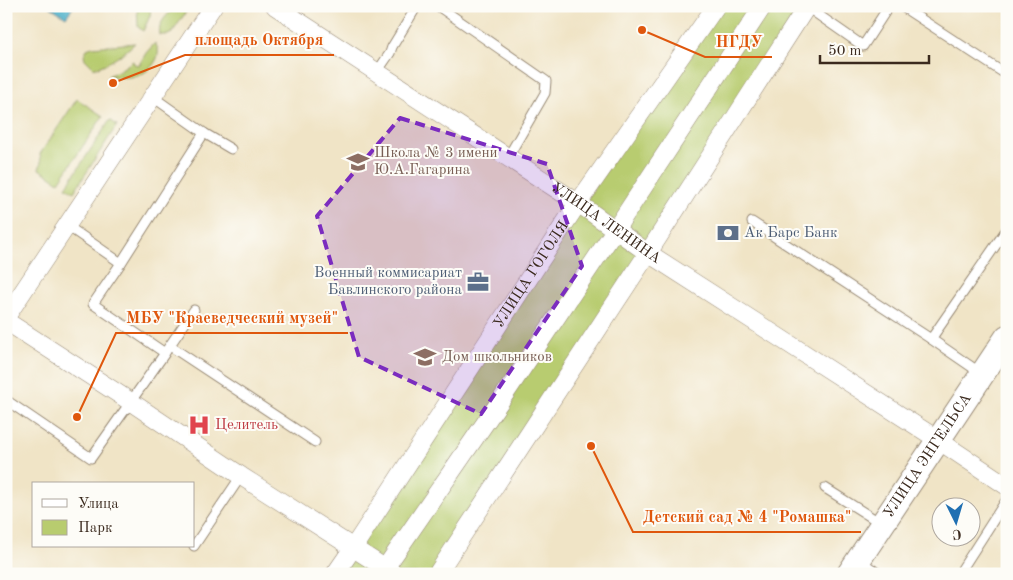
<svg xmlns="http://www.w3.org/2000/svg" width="1013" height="580" viewBox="0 0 1013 580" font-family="'Old Standard TT',serif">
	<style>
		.green { fill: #b8cc6f; stroke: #7a7b46 }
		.water { fill: #49aec8; stroke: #426c73 }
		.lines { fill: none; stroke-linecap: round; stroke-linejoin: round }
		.lane-casing { stroke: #968772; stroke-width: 11 }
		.street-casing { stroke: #968772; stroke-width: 19 }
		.secondary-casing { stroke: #968772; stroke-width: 26 }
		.lane { stroke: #fff; stroke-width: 9 }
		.street { stroke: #fff; stroke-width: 18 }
		.secondary { stroke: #fff; stroke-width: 24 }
		.marked { fill: #7b2cbf; fill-opacity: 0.2; stroke: #7b2cbf; stroke-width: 4; stroke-dasharray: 10 6; stroke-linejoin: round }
		.labels { text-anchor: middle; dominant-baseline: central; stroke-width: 4; stroke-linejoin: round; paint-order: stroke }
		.education-label { font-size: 15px; fill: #785e54; stroke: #fdfcf7; text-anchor: start }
		.street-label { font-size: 15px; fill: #3b2a1e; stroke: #fdfcf7 }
		.service-label { font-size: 15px; fill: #4e5e75; stroke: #fdfcf7; text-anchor: start }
		.health-label { font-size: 15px; fill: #be3a42; stroke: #fdfcf7; text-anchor: start }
		.leader { fill: none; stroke: #df570d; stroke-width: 2 }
		.callout-dot { fill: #df570d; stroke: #fdfcf7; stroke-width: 2 }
		.callout-label { font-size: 16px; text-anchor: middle; font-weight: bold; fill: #df570d; stroke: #fdfcf7; stroke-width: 4; stroke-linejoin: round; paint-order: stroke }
	</style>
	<rect width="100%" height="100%" fill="#fdfcf7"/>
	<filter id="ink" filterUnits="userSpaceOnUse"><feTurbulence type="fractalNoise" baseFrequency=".02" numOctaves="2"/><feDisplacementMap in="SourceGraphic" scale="10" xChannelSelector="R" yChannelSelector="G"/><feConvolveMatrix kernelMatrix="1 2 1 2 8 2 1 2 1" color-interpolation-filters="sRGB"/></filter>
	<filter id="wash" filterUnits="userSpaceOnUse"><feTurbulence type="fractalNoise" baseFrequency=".0096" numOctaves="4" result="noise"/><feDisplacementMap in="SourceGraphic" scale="20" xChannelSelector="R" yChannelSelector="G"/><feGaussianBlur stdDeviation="1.12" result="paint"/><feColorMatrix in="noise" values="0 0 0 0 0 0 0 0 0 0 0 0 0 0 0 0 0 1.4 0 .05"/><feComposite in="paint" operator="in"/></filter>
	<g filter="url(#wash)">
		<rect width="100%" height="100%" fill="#f0e4c6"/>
		<g class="green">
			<path d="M137,6H151L150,16L143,31L138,27Z"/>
			<path d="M176,6H190L172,33L168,35H160C157,22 168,15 176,6Z"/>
			<path d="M716,6H807L437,574H335Z"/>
			<path d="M135,43C123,54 110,64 94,68L85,59L84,55L87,49L92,47Z"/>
			<path d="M155,43C157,47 159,50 158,54C157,64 145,74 136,76C127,78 117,77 108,76L120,70L133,61L134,64L139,65L146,53Z"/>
			<path d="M77,99L103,116L59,182L39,169L41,163L40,154Z"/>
			<path d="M110,120L117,125L74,192L66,187Z"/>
		</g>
		<path class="water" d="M49,6H74L66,17Z"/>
	</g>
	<g filter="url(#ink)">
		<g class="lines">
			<g class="lane-casing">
				<g id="lane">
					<path d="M438,6L546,81L545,93L508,157"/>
					<path d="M901,6L1007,75"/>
					<path d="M807,7L863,46L889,6"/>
					<path d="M377,72L390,53L392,47L417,6"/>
					<path d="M204,133L231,149"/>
					<path d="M752,222L931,339"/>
					<path d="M66,225L121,263"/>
					<path d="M170,346L315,442"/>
					<path d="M166,351L194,310"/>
					<path d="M982,374L931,339L1007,229"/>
					<path d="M6,400L91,458L165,353L93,304L121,263L204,133L153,97"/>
					<path d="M825,488L882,524"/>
					<path d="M194,546L241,476"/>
					<path d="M859,560L879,574"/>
					<path d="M962,569L1007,499"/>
				</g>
			</g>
			<g class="street-casing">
				<g id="street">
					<path id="s1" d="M275,6L578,203L648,253L926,432L1007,486"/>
					<path d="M6,317L213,6"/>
					<path d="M6,321L131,402L241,476L394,574"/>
					<path id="s2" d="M335,574L353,548L578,203L716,6"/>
					<path d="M381,574L501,400L615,230L763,6"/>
					<path d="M437,574L648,253L807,6"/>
				</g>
			</g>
			<g class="secondary-casing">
				<g id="secondary">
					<path id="s3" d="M849,574L1007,337"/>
				</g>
			</g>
			<use href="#lane" class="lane"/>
			<use href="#street" class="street"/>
			<use href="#secondary" class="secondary"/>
		</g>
	</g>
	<path class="marked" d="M400,118L547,164L582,266L481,414L359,357L317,216Z"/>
	<defs>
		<g id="school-bare" transform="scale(1.725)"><path d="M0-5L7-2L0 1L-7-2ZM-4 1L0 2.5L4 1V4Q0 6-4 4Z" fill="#8d6e63" stroke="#fdfcf7" stroke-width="2.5" paint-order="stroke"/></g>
		<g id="bank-bare" transform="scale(1.725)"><path d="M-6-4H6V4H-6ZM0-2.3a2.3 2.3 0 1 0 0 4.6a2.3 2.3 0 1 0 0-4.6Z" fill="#5c6f8a" stroke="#fdfcf7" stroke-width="2.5" paint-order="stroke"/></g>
		<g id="office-bare" transform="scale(1.725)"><path d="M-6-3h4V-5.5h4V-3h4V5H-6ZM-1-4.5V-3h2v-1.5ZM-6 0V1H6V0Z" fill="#5c6f8a" stroke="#fdfcf7" stroke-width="2.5" paint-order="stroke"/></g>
		<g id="hospital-bare" transform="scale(1.725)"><path d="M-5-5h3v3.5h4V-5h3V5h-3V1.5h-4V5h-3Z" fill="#e0444e" stroke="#fdfcf7" stroke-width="2.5" paint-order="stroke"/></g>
	</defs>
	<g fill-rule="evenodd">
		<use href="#school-bare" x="358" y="162"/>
		<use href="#bank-bare" x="728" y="233"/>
		<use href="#office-bare" x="478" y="282"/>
		<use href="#school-bare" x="425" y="357"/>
		<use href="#hospital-bare" x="199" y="425"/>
	</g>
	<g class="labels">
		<g class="education-label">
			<text x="374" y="153">Школа № 3 имени<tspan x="374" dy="17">Ю.А.Гагарина</tspan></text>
			<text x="442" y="357">Дом школьников</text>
		</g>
		<g class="street-label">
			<text stroke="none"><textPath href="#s1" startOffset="396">УЛИЦА ЛЕНИНА</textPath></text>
			<text stroke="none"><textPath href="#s2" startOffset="358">УЛИЦА ГОГОЛЯ</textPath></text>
			<text stroke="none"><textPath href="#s3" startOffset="142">УЛИЦА ЭНГЕЛЬСА</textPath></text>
		</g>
		<g class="service-label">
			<text x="744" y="233">Ак Барс Банк</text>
			<text x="462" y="273" text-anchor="end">Военный коммисариат<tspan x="462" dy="17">Бавлинского района</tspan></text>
		</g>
		<g class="health-label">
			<text x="215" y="425">Целитель</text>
		</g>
	</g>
	<path class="leader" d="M113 83L185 55H334M642 30L705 57H772M77 417L116 333H348M591 446L633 532H861"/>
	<g class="callout-dot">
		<circle cx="113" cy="83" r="5"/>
		<circle cx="642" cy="30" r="5"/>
		<circle cx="77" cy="417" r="5"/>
		<circle cx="591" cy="446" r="5"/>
	</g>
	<g class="callout-label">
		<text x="259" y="45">площадь Октября</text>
		<text x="739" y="47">НГДУ</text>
		<text x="232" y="323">МБУ "Краеведческий музей"</text>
		<text x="747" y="522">Детский сад № 4 "Ромашка"</text>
	</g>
	<rect width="1013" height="580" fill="none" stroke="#fdfcf7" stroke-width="25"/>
	<rect x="32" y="482" width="162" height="65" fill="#fdfcf7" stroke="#afa8a0"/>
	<rect x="42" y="499" width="25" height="8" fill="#ffffff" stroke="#afa8a0"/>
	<text x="78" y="508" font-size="15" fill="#3b2a1e">Улица</text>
	<rect x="42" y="520" width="25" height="15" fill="#b8cc6f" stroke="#afa8a0"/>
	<text x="78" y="532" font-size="15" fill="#3b2a1e">Парк</text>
	<g transform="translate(956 522) rotate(175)"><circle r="24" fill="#fdfcf7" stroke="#afa8a0"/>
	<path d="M0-4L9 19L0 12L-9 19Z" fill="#1f6fb2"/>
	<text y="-8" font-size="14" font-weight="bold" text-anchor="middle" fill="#3b2a1e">С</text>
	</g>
	<path d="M820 55v8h109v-8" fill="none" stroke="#3b2a1e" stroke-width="2.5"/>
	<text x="828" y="55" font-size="15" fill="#3b2a1e" stroke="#fdfcf7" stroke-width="4" paint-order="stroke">50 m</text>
</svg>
